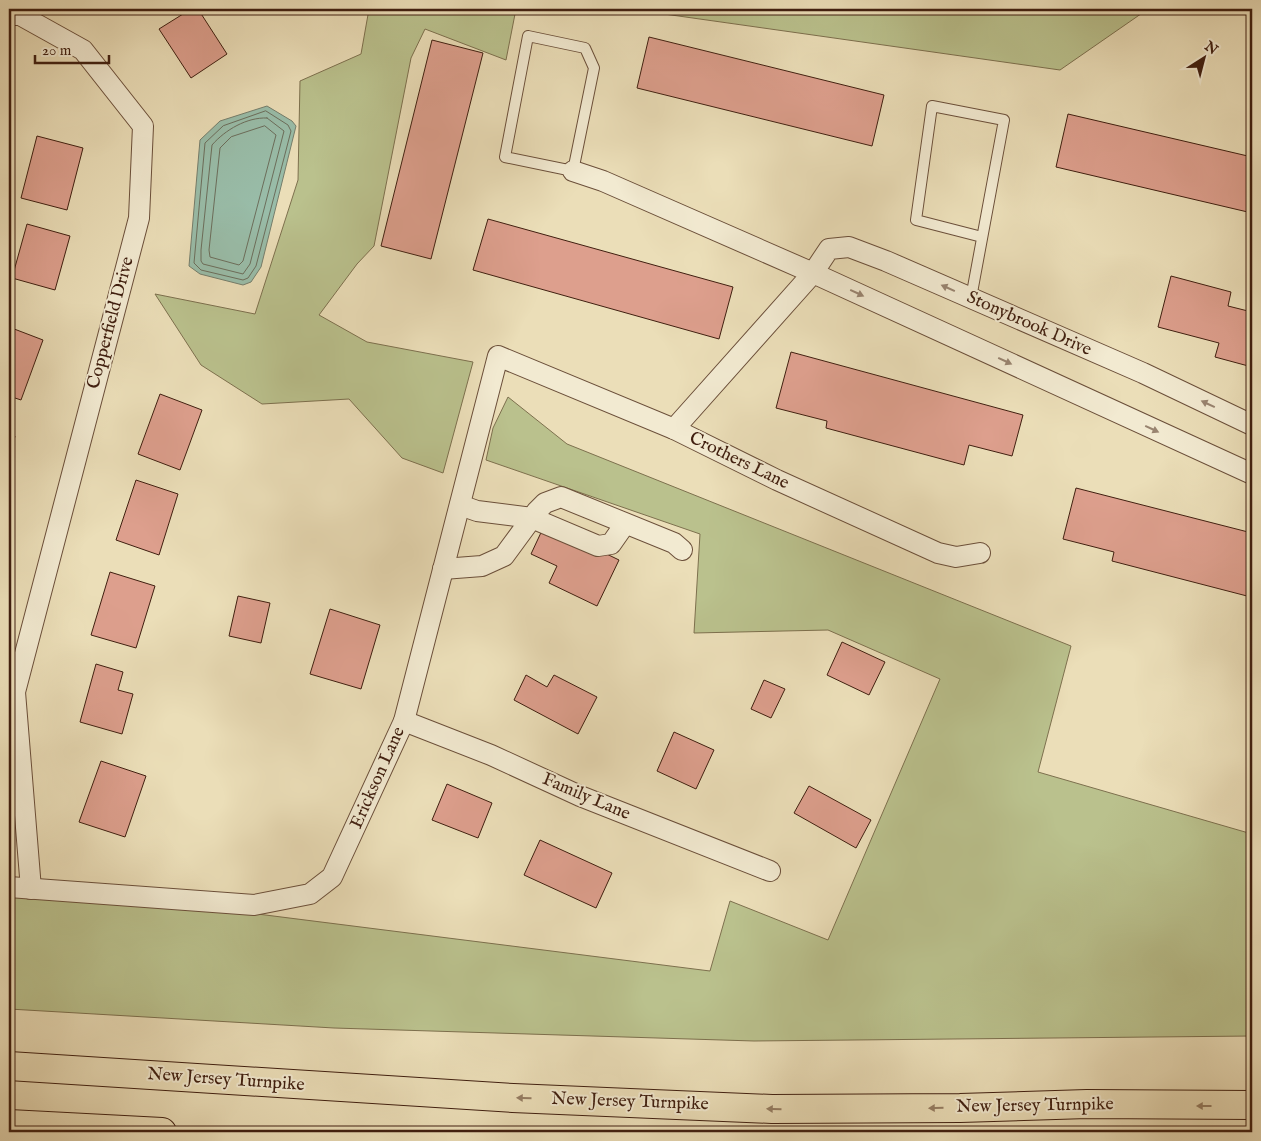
<svg xmlns="http://www.w3.org/2000/svg" width="1261" height="1141" viewBox="0 0 1261 1141" font-family="'IM FELL English',serif">
	<style>
		.green { fill: #bac18d; stroke: #7d704e }
		.water { fill: #99bda9; stroke: #757e6c }
		.lines { fill: none; stroke-linecap: round; stroke-linejoin: round }
		.shore { stroke: #6c6e5c; stroke-width: 1 }
		.building { fill: #dd9f8d; stroke: #401f10 }
		.lane-casing { stroke: #6b4f3a; stroke-width: 12 }
		.street-casing { stroke: #6b4f3a; stroke-width: 22 }
		.highway-casing { stroke: #401f10; stroke-width: 30 }
		.lane { stroke: #f2ead1; stroke-width: 10 }
		.street { stroke: #f2ead1; stroke-width: 20 }
		.highway { stroke: #ebdeb8; stroke-width: 28 }
		.oneway { fill: #998470 }
		.oneway2 { fill: #967e64 }
		.labels { text-anchor: middle; dominant-baseline: central; stroke-width: 4; stroke-linejoin: round; paint-order: stroke }
		.street-label { font-size: 18px; fill: #401f10; stroke: #f2ead1 }
	</style>
	<rect width="100%" height="100%" fill="#ebdeb8"/>
	<filter id="stains"><feTurbulence type="fractalNoise" baseFrequency=".004" numOctaves="4"/><feColorMatrix values="0 0 0 0 .2 0 0 0 0 .09 0 0 0 0 .02 0 0 0 .5 -.17"/></filter>
	<radialGradient id="worn" r=".72"><stop offset=".6" stop-color="#630" stop-opacity="0"/><stop offset="1" stop-color="#630" stop-opacity=".3"/></radialGradient>
	<g class="green">
		<path d="M369,9H516L506,60L425,29L411,58L374,246L357,264L319,315L367,342L473,362L443,473L402,458L349,399L262,404L201,365L155,294L255,314L298,180L300,81L361,54Z"/>
		<path d="M629,9H1148L1060,70Z"/>
		<path d="M508,397L567,444L1071,646L1038,772L1252,834V1036L754,1041L334,1028L9,1009V891L170,903L710,971L730,901L828,940L940,679L828,630L694,633L700,534L486,460L493,428Z"/>
	</g>
	<path class="water" d="M267,106L292,121L296,126L261,267L251,282L243,285L200,274L189,266L200,140L220,121Z"/>
	<g class="lines">
		<g class="shore">
			<path d="M266,111L288,125L291,131L256,266L248,278L243,280L201,270L194,263L205,143L223,126Z"/>
			<path d="M267,118L284,131L250,264L243,274L203,264L201,261V250L212,145C225,130 247,117 267,118Z"/>
			<path d="M265,126L276,135L243,261L239,265L210,257L209,250L220,148L231,137Z"/>
		</g>
	</g>
	<g class="building">
		<path d="M191,9H198L227,54L191,78L159,29Z"/>
		<path d="M649,37L884,95L872,146L637,88Z"/>
		<path d="M432,40L483,53L431,259L381,246Z"/>
		<path d="M1068,114L1252,157V213L1056,167Z"/>
		<path d="M37,136L83,148L67,210L21,198Z"/>
		<path d="M488,219L733,287L719,339L473,270Z"/>
		<path d="M27,224L70,236L55,290L12,278Z"/>
		<path d="M1171,276L1231,292L1228,306L1252,312V367L1215,357L1219,343L1158,327Z"/>
		<path d="M9,327L43,340L21,400L9,396Z"/>
		<path d="M791,352L1023,415L1012,456L969,445L964,465L826,428L827,421L776,408Z"/>
		<path d="M160,394L202,410L180,470L138,454Z"/>
		<path d="M9,434L15,436L9,462Z"/>
		<path d="M136,480L178,494L159,555L116,540Z"/>
		<path d="M1076,488L1252,533V574L1247,596L1112,561L1114,552L1063,539Z"/>
		<path d="M545,524L619,560L597,606L549,583L557,566L531,554Z"/>
		<path d="M110,572L155,586L136,648L91,635Z"/>
		<path d="M238,596L270,603L261,643L229,636Z"/>
		<path d="M330,609L380,625L361,689L310,674Z"/>
		<path d="M842,642L885,662L869,695L827,675Z"/>
		<path d="M96,664L123,672L118,690L133,694L122,734L80,722Z"/>
		<path d="M526,675L547,687L554,675L597,697L578,734L514,700Z"/>
		<path d="M764,680L785,689L771,718L751,709Z"/>
		<path d="M674,732L714,750L696,789L657,771Z"/>
		<path d="M101,761L146,776L125,837L79,822Z"/>
		<path d="M447,784L492,803L478,838L432,820Z"/>
		<path d="M809,786L871,820L856,848L794,813Z"/>
		<path d="M540,840L612,873L596,908L524,875Z"/>
	</g>
	<g class="lines">
		<g class="lane-casing">
			<g id="lane">
				<path d="M528,36L585,48L594,68L573,171L505,157Z"/>
				<path d="M971,298L1004,120L932,106L916,220L982,237"/>
			</g>
		</g>
		<g class="street-casing">
			<g id="street">
				<path d="M9,15H20L83,50L143,126L139,218L15,692L31,889"/>
				<path d="M573,171L603,181L813,273L1252,474"/>
				<path d="M674,429L813,273L829,249L849,247L886,261L1143,373L1252,425"/>
				<path d="M460,505L477,511L532,518L598,546L611,544L625,524"/>
				<path d="M443,569L482,566L504,556L537,511L545,503L561,497L674,543L682,550"/>
				<path d="M404,721L491,755L580,796L770,871"/>
				<path d="M9,887L254,905L310,894L332,877L404,721L498,356L674,429L777,480L938,553L956,557L980,553"/>
			</g>
		</g>
		<g class="highway-casing">
			<g id="highway">
				<path d="M9,1066L513,1098L772,1109L960,1108L1087,1104L1252,1105"/>
				<path d="M9,1124L162,1132"/>
			</g>
		</g>
		<use href="#lane" class="lane"/>
		<use href="#street" class="street"/>
		<use href="#highway" class="highway"/>
	</g>
	<defs><path id="oneway-solid" d="M-6-.8H1V-3.2L6.5 0L1 3.2V.8H-6Z" transform="scale(1.25)"/></defs>
	<g class="oneway">
		<use href="#oneway-solid" transform="translate(948 288) rotate(-156)"/>
		<use href="#oneway-solid" transform="translate(857 293) rotate(25)"/>
		<use href="#oneway-solid" transform="translate(1005 361) rotate(25)"/>
		<use href="#oneway-solid" transform="translate(1208 404) rotate(-155)"/>
		<use href="#oneway-solid" transform="translate(1152 429) rotate(25)"/>
	</g>
	<g class="oneway2">
		<use href="#oneway-solid" transform="translate(524 1098) rotate(-179)"/>
		<use href="#oneway-solid" transform="translate(1204 1106) rotate(180)"/>
		<use href="#oneway-solid" transform="translate(936 1108) rotate(179)"/>
		<use href="#oneway-solid" transform="translate(774 1109) rotate(-178)"/>
	</g>
	<g class="labels">
		<g class="street-label">
			<text transform="translate(111 323) rotate(-75)">Copperfield Drive</text>
			<text transform="translate(1029 324) rotate(24)">Stonybrook Drive</text>
			<text transform="translate(739 461) rotate(26)">Crothers Lane</text>
			<text transform="translate(378 778) rotate(-66)">Erickson Lane</text>
			<text transform="translate(586 797) rotate(23)">Family Lane</text>
			<text transform="translate(226 1080) rotate(4)">New Jersey Turnpike</text>
			<text transform="translate(630 1102) rotate(2)">New Jersey Turnpike</text>
			<text transform="translate(1035 1106) rotate(-1)">New Jersey Turnpike</text>
		</g>
	</g>
	<rect width="1261" height="1141" fill="none" stroke="#ebdeb8" stroke-width="30"/>
	<rect x="10" y="10" width="1241" height="1121" fill="none" stroke="#401f10" stroke-width="2.5"/>
	<rect x="15" y="15" width="1231" height="1111" fill="none" stroke="#401f10"/>
	<g transform="translate(1204 58) rotate(36)" stroke="#f2ead1" stroke-width="4" paint-order="stroke">
	<path d="M0-4L9 19L0 12L-9 19Z" fill="#401f10"/>
	<text y="-8" font-size="14" font-weight="bold" text-anchor="middle" fill="#401f10">N</text>
	</g>
	<path d="M35 55v8h74v-8" fill="none" stroke="#401f10" stroke-width="2.5"/>
	<text x="42" y="55" font-size="15" fill="#401f10" stroke="#f2ead1" stroke-width="4" paint-order="stroke">20 m</text>
	<rect width="100%" height="100%" filter="url(#stains)"/>
	<rect width="100%" height="100%" fill="url(#worn)"/>
</svg>
